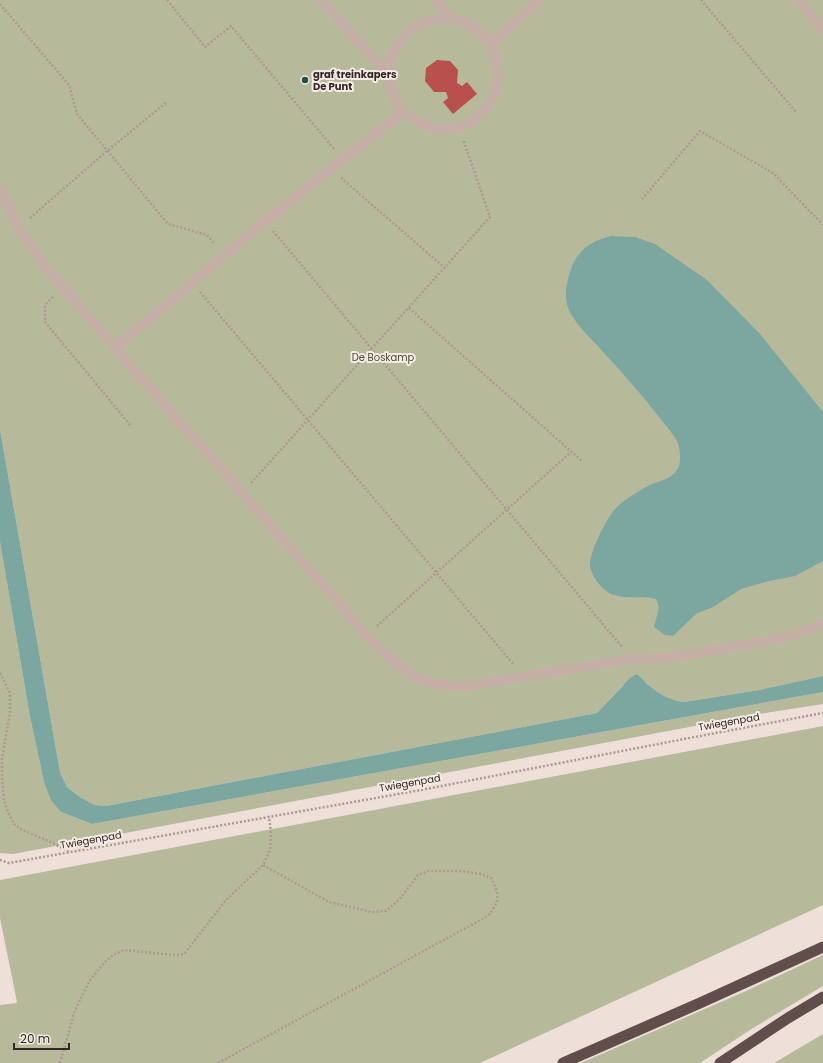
<svg xmlns="http://www.w3.org/2000/svg" width="823" height="1063" viewBox="0 0 823 1063" font-family="Poppins,sans-serif">
	<style>
		.green { fill: #b6ba9b }
		.water { fill: #7ba7a0 }
		.building { fill: #b8514d }
		.lines { fill: none; stroke-linecap: round; stroke-linejoin: round }
		.path { stroke: #af9891; stroke-width: 2.5; stroke-dasharray: 2 2; stroke-linecap: butt }
		.service { stroke: #c4aea6; stroke-width: 10 }
		.trunk { stroke: #614e4c; stroke-width: 11 }
		.poi-dot { fill: #214d47; stroke: #f6eae4; stroke-width: 1.5 }
		.labels { text-anchor: middle; dominant-baseline: central; stroke-width: 4; stroke-linejoin: round; paint-order: stroke }
		.poi-label { font-size: 10px; font-weight: bold; fill: #312726; stroke: #f6eae4; text-anchor: start }
		.park-label { font-size: 10px; fill: #474c2d; stroke: #f6eae4 }
		.street-label { font-size: 10px; fill: #312726; stroke: #f6eae4 }
	</style>
	<rect width="100%" height="100%" fill="#eedfd9"/>
	<g class="green">
		<path d="M0,0H823V676L759,690L684,702C669,701 656,693 646,682L623,685L597,713L106,806L95,805L80,797L67,787L60,772L0,429Z"/>
		<path d="M0,542L30,717L44,782L61,812L92,824L823,692V704L759,714L13,854L0,853Z"/>
		<path d="M823,726V905L480,1063H0V1005L16,1003L17,1002L0,918V880Z"/>
		<path d="M823,955V986L753,1028L700,1063H581L746,991Z"/>
		<path d="M823,1034V1063H774Z"/>
	</g>
	<g class="water">
		<path d="M611,236L635,237L655,244L707,280L760,334L823,412V561L795,576L769,581L741,589L713,607L696,614L673,636L665,635L654,627L659,607L656,599C641,595 626,600 611,594C601,589 592,577 590,566C589,553 607,517 616,508C625,499 637,492 648,486C657,481 671,480 677,470C682,463 680,448 677,441C672,432 664,424 659,417C639,391 617,367 595,343C587,335 573,320 569,310C563,297 567,281 571,269C578,249 592,241 611,236Z"/>
		<path d="M0,429L60,772L67,787L80,797L95,805L106,806L597,713L630,678L637,674C650,687 664,700 684,702L759,690L823,676V692L92,824L61,812L51,800L44,782L30,717L0,542Z"/>
	</g>
	<path class="building" d="M437,60L450,61L458,70L457,83L462,86L467,82L477,94L453,114L443,102L448,98L446,92H434L425,81L426,68Z"/>
	<g class="lines">
		<g class="path">
			<path d="M167,0L205,47L231,26L335,150"/>
			<path d="M701,0L796,112"/>
			<path d="M0,4L69,85L77,114L168,224L207,235L215,244"/>
			<path d="M341,178L445,268"/>
			<path d="M642,199L700,131L773,173L823,225"/>
			<path d="M30,218L107,151L167,102"/>
			<path d="M273,231L622,647"/>
			<path d="M200,292L514,665"/>
			<path d="M53,297L45,305V322L131,426"/>
			<path d="M409,308L582,461"/>
			<path d="M251,483L490,217L463,139"/>
			<path d="M377,626L571,452"/>
			<path d="M0,673L10,693V713L2,758V775L4,801L8,812L14,824L22,830L51,842L69,852"/>
			<path d="M0,860L9,863L421,790L684,739L823,713"/>
			<path d="M60,1063L75,1010L90,980L105,962L113,955L124,950L175,955H180L185,953L226,900L263,865L270,850L271,832L269,817"/>
			<path d="M218,1063L488,916C500,901 500,895 491,878L481,874L462,871H428L418,875L400,899L386,911L372,912L329,902L263,865"/>
		</g>
		<g class="service">
			<path d="M321,0L388,74"/>
			<path d="M436,0C441,5 446,14 452,18C456,21 462,21 466,23C475,28 486,37 491,46C513,90 478,139 429,127C423,126 418,121 413,118C401,111 394,102 391,88C387,73 388,60 396,47C410,24 426,19 452,18"/>
			<path d="M799,0L823,30"/>
			<path d="M490,45L538,0"/>
			<path d="M0,188L19,228L45,266L115,348L377,647L412,676L435,684L461,687L630,659L662,658L722,649L791,636L823,624"/>
			<path d="M115,348L264,222L403,112"/>
		</g>
		<g class="trunk">
			<path d="M563,1063L700,1003L823,947"/>
			<path d="M720,1063L788,1018L823,997"/>
		</g>
	</g>
	<circle class="poi-dot" cx="305" cy="80" r="4"/>
	<g class="labels">
		<g class="poi-label">
			<text x="313" y="74">graf treinkapers<tspan x="313" dy="12">De Punt</tspan></text>
		</g>
		<g class="park-label">
			<text x="383" y="357">De Boskamp</text>
		</g>
		<g class="street-label">
			<text transform="translate(729 722) rotate(-10)">Twiegenpad</text>
			<text transform="translate(410 783) rotate(-10)">Twiegenpad</text>
			<text transform="translate(91 840) rotate(-10)">Twiegenpad</text>
		</g>
	</g>
	<path d="M14 1043v6h55v-6" fill="none" stroke="#312726" stroke-width="2"/>
	<text x="20" y="1043" font-size="12" fill="#312726" stroke="#f6eae4" stroke-width="3" paint-order="stroke">20 m</text>
</svg>
